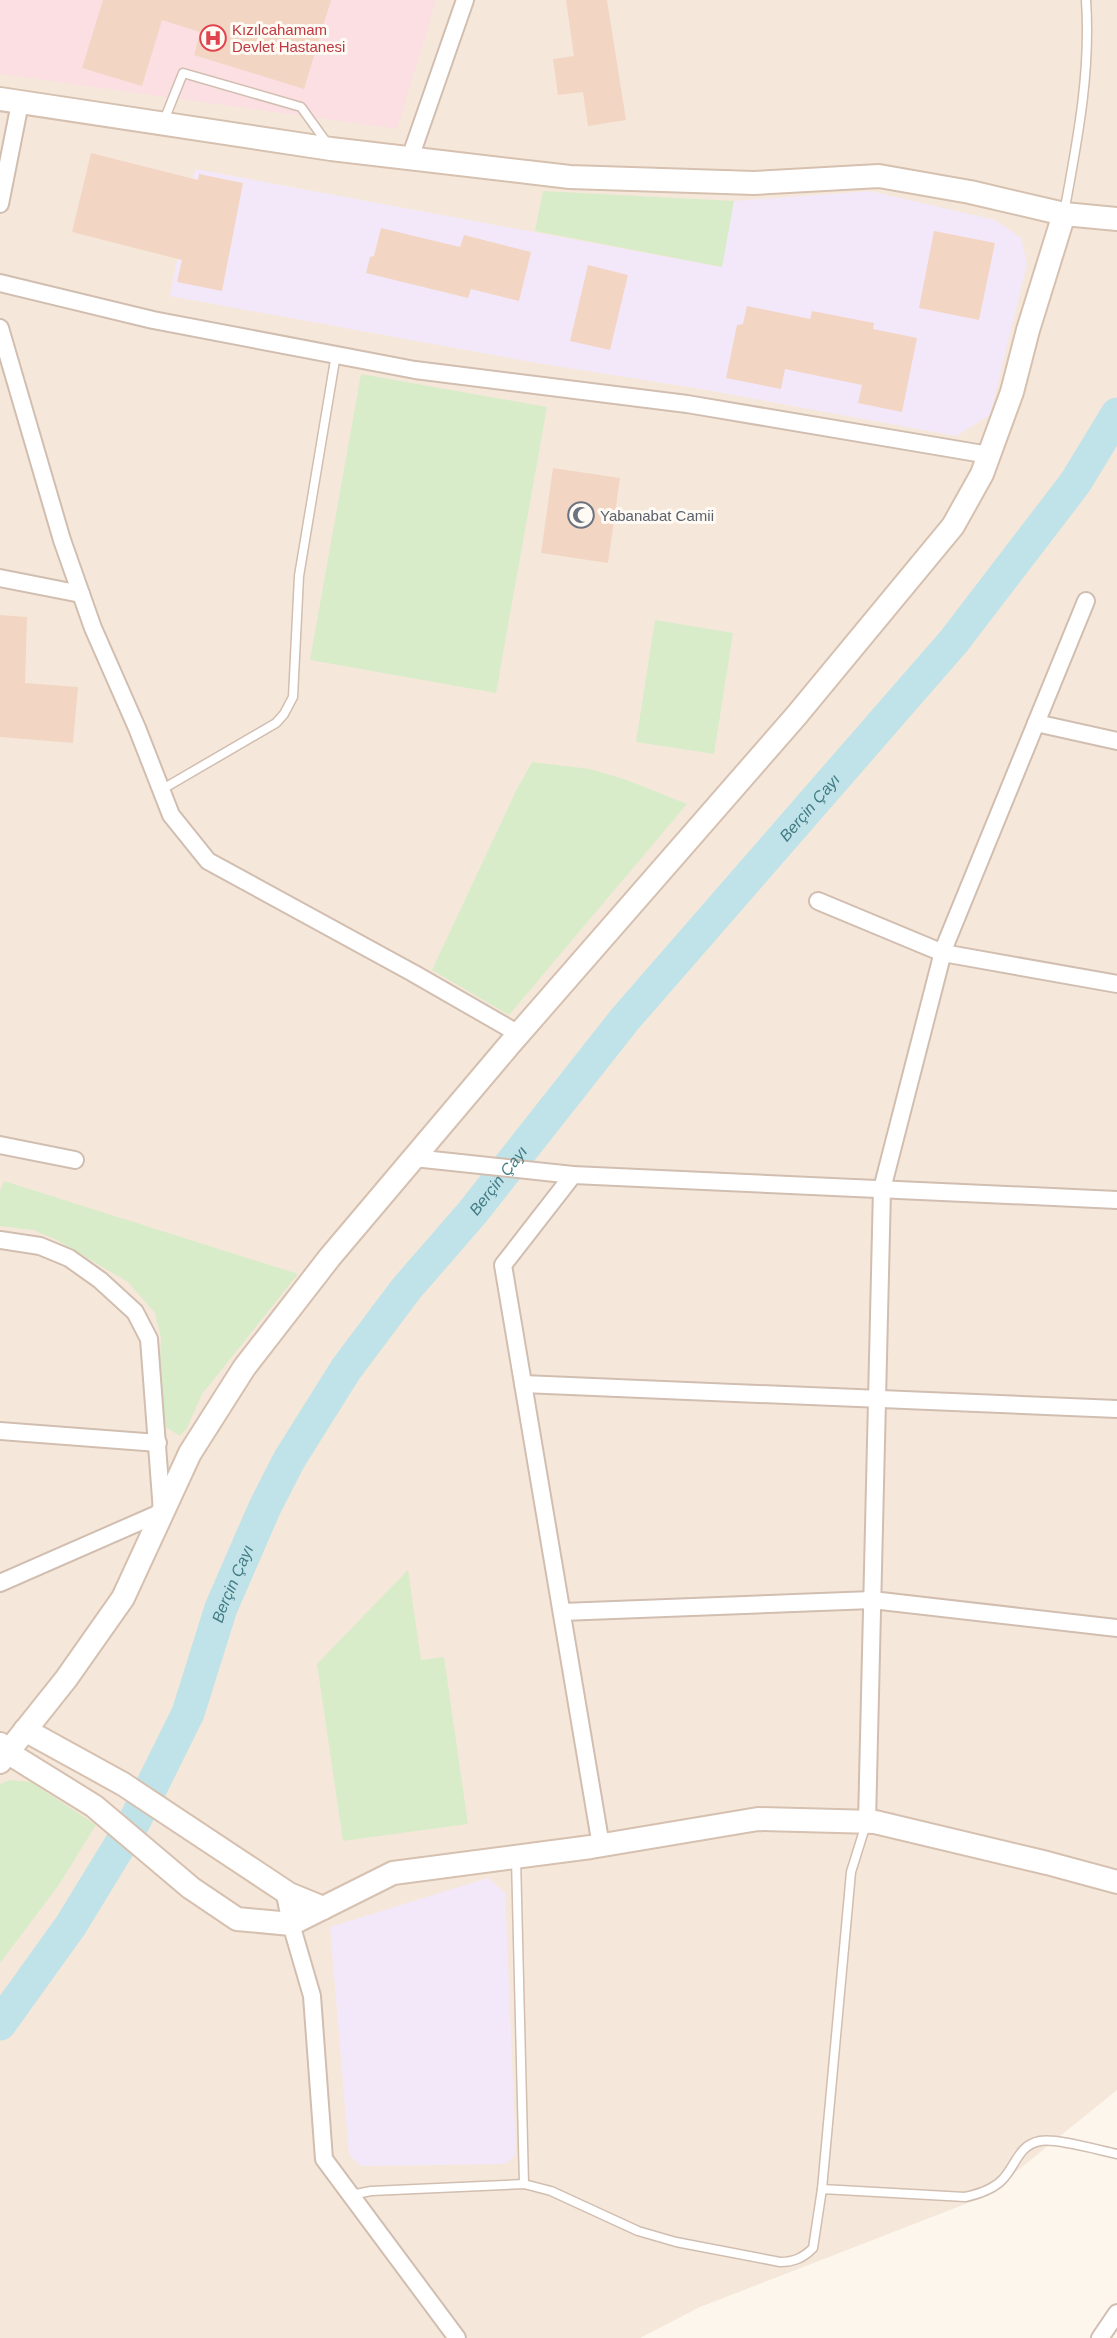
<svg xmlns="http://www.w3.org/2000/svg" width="1117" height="2338" viewBox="0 0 1117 2338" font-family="Helvetica,sans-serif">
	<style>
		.residential { fill: #f5e8da }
		.education { fill: #f3e8fa }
		.medical { fill: #fbdfe3 }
		.green { fill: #d8ecc9 }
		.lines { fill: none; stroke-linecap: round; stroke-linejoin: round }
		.river { stroke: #bfe3e8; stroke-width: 33 }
		.building { fill: #f3d5c3 }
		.lane-casing { stroke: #d1beb0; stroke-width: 11 }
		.street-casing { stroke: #d1beb0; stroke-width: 20 }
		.secondary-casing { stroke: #d6c0b0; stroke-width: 26 }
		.lane { stroke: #fff; stroke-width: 8 }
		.street { stroke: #fff; stroke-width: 16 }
		.secondary { stroke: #fff; stroke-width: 22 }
		.labels { text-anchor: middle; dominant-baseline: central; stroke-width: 6; stroke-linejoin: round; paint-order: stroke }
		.health-label { font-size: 15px; fill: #be3a42; stroke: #fffaf3; text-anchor: start }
		.worship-label { font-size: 15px; fill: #5b616d; stroke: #fffaf3; text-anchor: start }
		.water-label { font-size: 16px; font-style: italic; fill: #437c86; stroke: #fffaf3 }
	</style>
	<rect width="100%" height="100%" fill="#fdf6ec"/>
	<path class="residential" d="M0,0H1117V2090L986,2196L700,2307L640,2338H0Z"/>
	<g class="education">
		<path d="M195,169L721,267L734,201L870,191L995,220L1021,238L1027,264L990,415L956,436L701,389L537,363L170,296Z"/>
		<path d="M488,1878L505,1893L516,2155L505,2164L361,2166L349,2155L330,1927Z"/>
	</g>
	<path class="medical" d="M0,0H432L436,1L397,129L0,74Z"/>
	<g class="green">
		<path d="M543,191L734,201L722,267L535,231Z"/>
		<path d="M361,374L547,407L496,693L310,660Z"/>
		<path d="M655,620L733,633L714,754L636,742Z"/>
		<path d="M532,762L590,769L624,779L687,804L509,1015L432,970L516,791Z"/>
		<path d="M4,1181L298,1274L202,1394L187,1428L180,1436L166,1427L158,1398L161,1338L155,1313L128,1282L55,1239L33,1230L0,1226V1191Z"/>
		<path d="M408,1570L421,1660L444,1657L468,1824L343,1841L317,1664Z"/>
		<path d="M10,1780L31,1782L96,1825L58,1886L0,1963V1784Z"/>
	</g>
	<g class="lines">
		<path class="river" id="s1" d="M0,2024L71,1925L134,1822L188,1713L221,1608L265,1507L289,1460L346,1369L406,1289L472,1213L625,1019L954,641L1075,483L1117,414"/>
	</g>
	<g class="building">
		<path d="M103,0H331L304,89L194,55L200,32L162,20L142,86L82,68Z"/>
		<path d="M566,0H607L626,120L588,126L583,92L558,95L553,59L574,56Z"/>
		<path d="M91,153L198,180L199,174L243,183L222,291L177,282L182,260L72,232Z"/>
		<path d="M381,228L460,247L464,235L531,252L519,301L471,289L468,298L366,273L370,257L374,256Z"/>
		<path d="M934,231L995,243L979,320L919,308Z"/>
		<path d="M588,265L628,275L610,350L570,341Z"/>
		<path d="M747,306L810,319L812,311L874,323L873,329L917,338L902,412L858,403L862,385L785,369L781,389L726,378L737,325L743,324Z"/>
		<path d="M553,468L620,478L608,563L541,553Z"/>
		<path d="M0,615L27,617L25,683L78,687L73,743L0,737Z"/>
	</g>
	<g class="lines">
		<g class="lane-casing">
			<g id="lane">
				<path d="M163,123L183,73L301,107L327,143"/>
				<path d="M1064,213C1077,142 1091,73 1086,0"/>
				<path d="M161,790L276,723L284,714L293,697L299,576L336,354"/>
				<path d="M516,1858L524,2184"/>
				<path d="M822,2189L965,2197C979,2194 992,2190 1002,2180C1016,2166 1018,2145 1040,2141C1057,2138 1098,2150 1117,2154"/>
				<path d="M351,2195L371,2191L524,2184L551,2191L638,2231L676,2242L780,2262C794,2262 803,2258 813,2248L822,2189L851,1872L866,1824"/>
			</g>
		</g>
		<g class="street-casing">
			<g id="street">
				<path d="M410,158L465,0"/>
				<path d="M0,204L20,103"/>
				<path d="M0,283L153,320L415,370L687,404L989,455"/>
				<path d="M0,328L62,540L93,628L137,728L171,815L208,861L413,973L519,1034"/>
				<path d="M0,578L81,594"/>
				<path d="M1036,723L1117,741"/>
				<path d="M818,901L943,953L1117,984"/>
				<path d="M0,1145L75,1160"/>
				<path d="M414,1158L573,1175L1117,1200"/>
				<path d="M573,1175L503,1265L601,1846"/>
				<path d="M0,1240L40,1246L69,1258L100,1280L135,1312L149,1339L162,1512L0,1583"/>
				<path d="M523,1384L1117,1409"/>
				<path d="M0,1431L158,1443"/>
				<path d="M562,1612L872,1600L1117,1628"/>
				<path d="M867,1822L882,1189L944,948L1086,601"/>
				<path d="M284,1890L291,1924L312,1996L324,2159L457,2338"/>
				<path d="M1100,2338L1117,2313"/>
			</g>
		</g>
		<g class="secondary-casing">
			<g id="secondary">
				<path d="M0,99L331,149L570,177L754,183L879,176L970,192L1064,214L1117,219"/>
				<path d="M25,1730L123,1784L289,1894L323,1908"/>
				<path d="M0,1744L7,1752L94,1806L191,1888L237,1919L291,1924L393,1873L591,1847L758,1819L875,1822L1047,1863L1117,1882"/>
				<path d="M0,1762L66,1679L123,1598L190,1453L244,1368L330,1257L510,1044L796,716L953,526L982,474L1012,392L1028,330L1064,214"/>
			</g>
		</g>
		<use href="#lane" class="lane"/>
		<use href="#street" class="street"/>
		<use href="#secondary" class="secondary"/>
	</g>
	<defs>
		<g id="hospital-ring" transform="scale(1.35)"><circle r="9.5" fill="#fffaf3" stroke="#e0444e" stroke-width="1.5"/><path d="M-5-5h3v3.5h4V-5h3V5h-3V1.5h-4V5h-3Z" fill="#e0444e"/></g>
		<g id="mosque-ring" transform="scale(1.35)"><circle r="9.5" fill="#fffaf3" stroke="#6b7280" stroke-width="1.5"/><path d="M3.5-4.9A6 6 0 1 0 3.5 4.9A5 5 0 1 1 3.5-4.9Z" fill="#6b7280"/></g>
	</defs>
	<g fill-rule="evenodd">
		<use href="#hospital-ring" x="213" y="38"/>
		<use href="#mosque-ring" x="581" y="515"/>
	</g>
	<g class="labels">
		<g class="health-label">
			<text x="232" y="29">Kızılcahamam<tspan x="232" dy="17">Devlet Hastanesi</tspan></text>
		</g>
		<g class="worship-label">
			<text x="600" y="515">Yabanabat Camii</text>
		</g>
		<g class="water-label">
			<text stroke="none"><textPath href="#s1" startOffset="1473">Berçin Çayı</textPath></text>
			<text stroke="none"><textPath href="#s1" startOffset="987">Berçin Çayı</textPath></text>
			<text stroke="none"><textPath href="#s1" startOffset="501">Berçin Çayı</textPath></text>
		</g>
	</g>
</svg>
